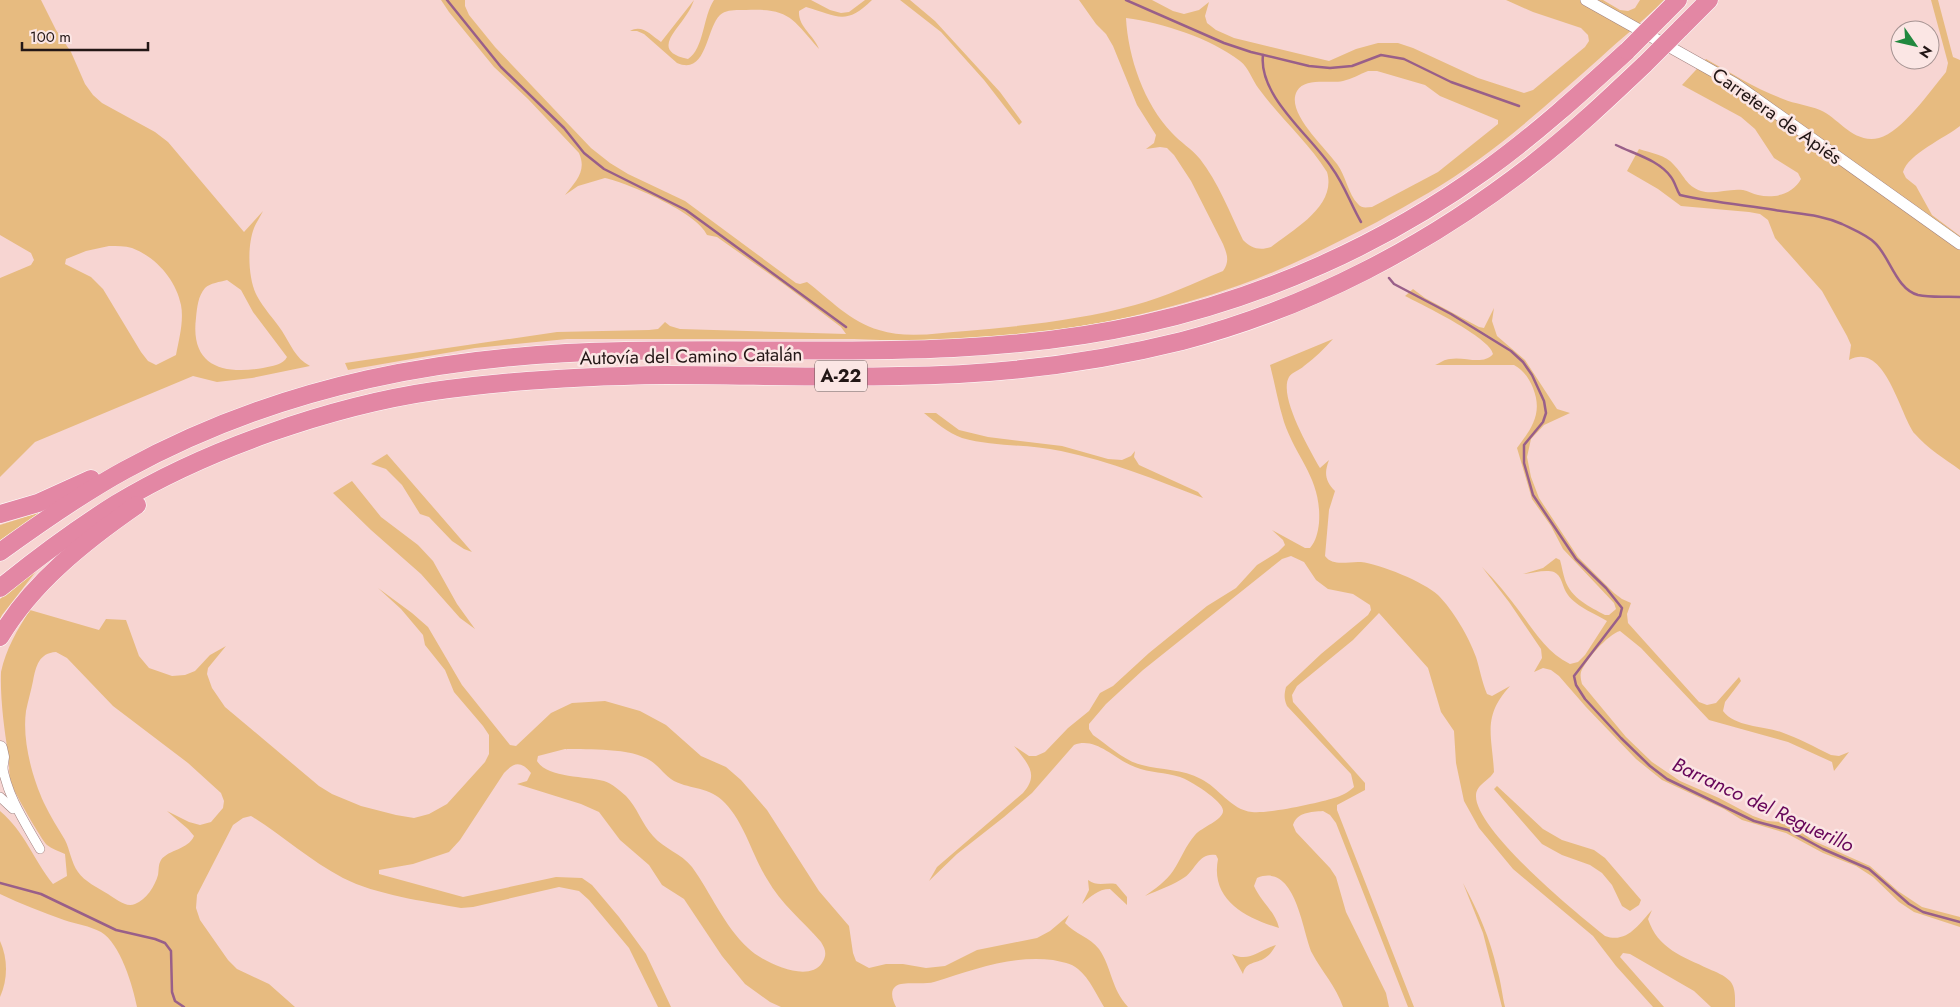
<svg xmlns="http://www.w3.org/2000/svg" width="1960" height="1007" viewBox="0 0 1960 1007" font-family="Jost,sans-serif">
	<style>
		.green { fill: #e7bb80; fill-rule: evenodd }
		.lines { fill: none; stroke-linecap: round; stroke-linejoin: round }
		.stream { stroke: #995f89; stroke-width: 2.5 }
		.minor-casing { stroke: #a28380; stroke-width: 10 }
		.tertiary-casing { stroke: #a28380; stroke-width: 12 }
		.secondary-casing { stroke: #a28380; stroke-width: 15 }
		.motorway-casing { stroke: #fff; stroke-width: 19 }
		.minor { stroke: #fff; stroke-width: 9 }
		.tertiary { stroke: #fff; stroke-width: 11 }
		.secondary { stroke: #fff; stroke-width: 14 }
		.motorway { stroke: #e387a4; stroke-width: 18 }
		.motorway-bridge-casing { stroke: #fff; stroke-width: 19; stroke-linecap: butt }
		.motorway-bridge { stroke: #e387a4; stroke-width: 18 }
		.labels { text-anchor: middle; dominant-baseline: central; stroke-width: 5; stroke-linejoin: round; paint-order: stroke }
		.shield { fill: #fbe6e4; stroke: #645554; stroke-width: 1 }
		.shield-label { font-size: 18px; font-weight: bold; fill: #231716 }
		.street-label { font-size: 19px; fill: #231716; stroke: #fbe6e4 }
		.water-label { font-size: 20px; font-style: italic; fill: #660559; stroke: #fbe6e4 }
	</style>
	<rect width="100%" height="100%" fill="#f7d5d2"/>
	<g class="green">
		<path d="M0,0H41L56,30L71,52L85,84L93,95L102,103L155,132L168,142L244,232L263,211C260,217 256,223 254,228C247,246 248,279 257,296C264,309 274,319 282,331C291,345 295,358 310,366L252,378L217,382L193,376L35,442L0,477V278L31,265L34,260L31,253L0,235ZM109,246C117,246 125,246 132,248C156,257 176,280 181,305C184,321 179,339 176,355L156,365L148,361L141,352L103,289L91,277L65,264L66,259L86,251ZM227,280L241,290L253,312L287,357C283,365 272,366 263,368C223,375 190,366 196,318C197,308 198,296 205,288C210,283 220,282 227,280Z"/>
		<path d="M441,0H465V6L469,15L495,47L591,148L610,163L628,174L685,201L796,283L800,284L807,282C828,298 852,323 879,330C906,339 938,333 966,331C1022,326 1080,320 1135,305C1165,297 1194,283 1223,271C1230,261 1227,254 1223,244L1191,181L1174,155L1167,148L1160,147L1146,149L1154,143L1156,135L1137,105L1113,46L1106,34L1096,24L1079,0H1152L1173,11L1184,14L1199,10L1209,2L1205,16L1207,23L1216,30L1234,38L1329,61L1356,49L1378,43H1398L1413,48L1478,78L1524,93L1533,90L1585,47L1589,41L1588,35L1581,28L1533,12L1506,0H1603L1620,10L1628,11L1635,8L1640,0H1664C1644,21 1621,38 1600,58C1560,93 1521,129 1478,160C1446,184 1411,203 1377,222C1332,245 1288,268 1240,285C1118,329 984,345 854,339H567L475,348L348,370L345,363L557,332L649,330L658,329L665,322L670,326L680,329L846,334L841,327L785,285L717,237L707,235C698,213 628,183 605,178L578,186L565,195C576,181 587,171 579,153L528,99L494,67L449,12ZM1126,18C1163,23 1210,38 1240,61C1249,68 1252,80 1259,89C1280,118 1308,142 1327,172C1337,206 1294,229 1271,247C1259,251 1251,248 1243,240C1230,213 1218,182 1200,159C1192,149 1180,142 1172,133C1144,104 1128,57 1126,18ZM1368,71H1377L1425,85L1440,96L1498,120V124L1438,172L1372,207C1367,207 1362,209 1358,204C1348,194 1346,176 1337,164C1325,147 1285,112 1297,91C1305,77 1330,84 1343,81C1352,79 1360,74 1368,71Z"/>
		<path d="M694,0C692,5 690,10 687,14C676,32 651,51 688,59C704,49 703,16 714,0H811L830,10L841,13L849,12L865,0H872C846,26 837,16 806,7L799,11C798,27 814,35 819,49C792,18 789,8 746,10C737,10 727,9 720,15C706,28 707,76 677,63L644,34L637,31H630C642,24 651,35 661,42Z"/>
		<path d="M900,0H910L935,21L1000,92L1022,122L1019,125L984,80L941,32Z"/>
		<path d="M1931,0H1938L1953,57L1960,60V126C1945,138 1908,154 1903,172L1906,178L1916,186L1932,215L1960,236V470C1945,459 1927,448 1915,434C1900,415 1885,340 1849,360L1851,345L1847,336L1822,291L1775,238L1768,220L1760,214L1749,212L1681,206L1658,189L1627,171L1639,149C1651,153 1666,155 1674,165C1684,175 1686,186 1701,191C1714,195 1729,188 1743,190C1748,191 1753,194 1758,195C1774,199 1793,194 1801,179L1798,173L1774,158L1755,129L1741,117L1682,85L1706,59C1731,73 1756,89 1783,99C1795,104 1808,105 1820,110C1839,118 1853,144 1879,138C1902,132 1931,90 1946,72L1948,63Z"/>
		<path d="M1413,289L1425,298L1479,327L1484,328L1494,308L1492,321L1497,336L1525,360L1557,409L1570,413L1544,425L1531,439L1527,457L1531,477L1539,498L1578,557L1614,593L1622,599L1631,603L1627,614L1628,623L1699,702L1707,705L1716,703L1739,677L1741,681L1725,702L1723,711C1735,727 1763,726 1781,732C1798,738 1815,747 1831,755L1839,756L1849,752L1834,771L1832,762L1788,742L1709,720L1641,648L1620,631C1608,634 1585,661 1581,672C1580,676 1581,680 1582,684L1626,737L1652,762L1680,781L1719,798L1753,816L1767,821L1791,823L1799,831L1814,841L1870,866L1898,891L1922,907L1960,917V927L1914,912L1899,902L1873,877L1856,866L1823,853L1786,833L1742,820L1724,809L1662,780L1636,759L1586,707L1559,676L1551,670L1543,668L1534,672L1542,658L1541,649L1509,602L1482,567C1496,581 1508,596 1520,612C1534,631 1547,653 1570,664L1578,662L1585,655L1607,621C1594,613 1574,606 1566,592C1562,585 1562,576 1554,572C1546,569 1532,573 1523,574L1543,568L1556,558L1560,560C1562,567 1563,574 1565,580C1571,598 1590,607 1605,615H1609L1616,609L1614,603L1563,549L1551,526L1532,499L1517,448C1532,428 1543,413 1533,388C1529,378 1524,371 1514,365H1435C1440,363 1445,359 1450,359C1464,356 1483,366 1493,354C1491,338 1421,304 1405,296Z"/>
		<path d="M1333,339C1324,349 1315,358 1304,366C1300,370 1292,372 1289,377C1278,396 1310,450 1320,468L1329,460C1324,473 1325,481 1335,491L1329,510L1325,556C1333,567 1349,561 1361,562C1380,564 1424,582 1438,595C1453,610 1469,637 1476,657C1480,670 1482,682 1487,694L1492,696L1510,686C1482,717 1492,734 1494,772C1489,781 1477,784 1476,795C1474,829 1577,914 1605,936C1627,944 1639,924 1652,910L1648,919C1658,949 1682,956 1709,969C1716,972 1724,975 1730,981C1736,988 1735,998 1735,1007H1711L1694,991L1630,954L1623,953L1620,957L1664,1007H1653L1616,966L1593,936L1513,869L1479,828L1464,801L1456,763L1454,731L1441,712L1428,668L1379,613L1353,640L1297,686L1292,695L1293,702L1365,783V790L1337,805V810L1414,1007H1408L1336,823L1330,815L1323,811C1311,812 1297,812 1293,825L1296,832L1330,868L1336,877L1346,912L1386,993L1389,1007H1343C1336,986 1322,972 1312,953C1302,931 1296,862 1257,878L1254,886C1261,902 1275,911 1279,928C1246,918 1210,900 1218,859L1216,855C1199,852 1196,869 1185,877C1174,885 1158,890 1145,896C1155,889 1166,881 1173,871C1181,859 1186,845 1195,835C1202,827 1223,820 1223,811C1224,801 1189,780 1180,777C1165,772 1150,773 1135,767C1115,760 1096,736 1074,745L1032,793L1004,817L957,854L929,881L937,867L1023,793C1040,774 1027,763 1014,746L1029,756H1036L1045,752L1068,728L1089,711L1100,693L1113,686L1149,653L1207,606L1236,588L1257,565L1278,552L1285,545L1283,540L1272,530L1305,548H1310C1316,541 1318,532 1319,523C1322,479 1297,460 1284,422C1278,403 1275,384 1270,365ZM1291,556L1304,562L1316,580L1328,589L1353,594L1370,605L1371,610L1368,615L1321,654L1286,687C1284,695 1284,699 1287,706L1351,774L1354,787C1349,792 1341,796 1334,798C1318,803 1268,814 1252,812C1231,810 1218,787 1201,779C1183,769 1161,770 1142,765C1124,761 1108,745 1093,735L1089,729V724L1106,704L1143,670L1282,559Z"/>
		<path d="M924,413H936L959,430L988,437L1062,446L1108,459L1122,460L1131,456L1135,451L1134,457L1139,465L1198,492L1203,498C1156,480 1110,461 1061,451C1029,444 994,447 962,438C948,433 935,422 924,413Z"/>
		<path d="M387,454L472,552L464,549L452,541L429,517L420,514L402,485L386,469L371,464Z"/>
		<path d="M352,481L381,517L418,545L433,561L457,604L475,629L460,618L421,574L371,530L333,493Z"/>
		<path d="M38,513L39,517L0,545V525Z"/>
		<path d="M41,565L2,615L0,619V599Z"/>
		<path d="M378,588L412,613L428,627L462,685L510,745L516,746L551,713L572,703L605,701L640,711L666,725L701,756L726,767L741,780L767,810L819,891L849,926L853,953L856,961L869,968L886,964H903L926,968L945,966L977,950L1037,938L1050,931L1069,915L1065,923C1075,934 1090,937 1099,949C1112,968 1111,989 1128,1007H1104C1096,994 1090,979 1078,969C1071,963 1062,962 1053,960C1010,955 974,970 934,982C924,985 902,981 896,986C889,991 893,1001 896,1007H781L770,1002L745,984L722,956L684,899L662,885L649,865L620,840L599,812L581,804L517,784L527,781L531,773C521,761 514,762 504,773L460,840L449,852L413,864L379,870V874L463,897L556,877L582,878L592,885L619,917L646,954L671,1007H658L629,948L589,900L579,891L559,887L473,907L461,908C423,901 377,895 343,878C310,861 282,835 251,816L243,818L233,825L197,895L196,908L200,920L228,960L237,969L269,984L295,1007H137C133,986 120,943 101,932C90,926 76,924 64,920C42,912 21,904 0,894V811C25,832 33,859 53,884L67,876L65,854C59,851 52,849 47,845C42,841 13,790 11,783C8,773 10,762 8,752C4,729 0,696 1,672C6,649 17,630 30,610L99,630L106,619L126,620L139,656L149,668L172,676L185,675L195,671L210,655L226,646L208,668L207,674L212,688L225,707L319,786L332,794L361,806L396,815L414,818L429,814L447,804L485,762L489,754V735L483,726L454,692L445,670L425,645L423,635L401,609ZM56,652L67,658L113,706L188,763L221,793L224,801L223,808L211,822L200,825L189,822L167,811L188,829L194,836C188,850 169,849 161,860C158,865 159,870 158,875C155,886 146,900 135,904C126,908 116,899 108,894C98,888 84,881 78,872C71,862 70,850 65,840C58,828 50,816 44,803C32,777 22,740 26,711C28,701 31,691 33,681C36,666 39,653 56,652ZM565,749C589,750 630,747 651,761C659,766 665,776 674,781C692,790 709,786 725,803C745,824 752,855 767,879C781,904 803,921 821,942C826,950 827,955 822,963C808,984 762,962 748,948C724,926 711,893 692,867C681,853 664,849 653,836C642,824 637,807 626,796C619,790 613,784 604,781C586,776 547,778 537,761L538,756Z"/>
		<path d="M1497,786L1543,829L1562,840L1594,850L1605,858L1641,900L1639,905L1630,911L1622,906L1612,885L1602,873L1590,865L1562,855L1542,844L1494,789Z"/>
		<path d="M1088,880C1098,887 1105,882 1116,884L1127,897V905L1110,889C1098,889 1090,897 1082,904L1089,890Z"/>
		<path d="M1463,883C1478,911 1490,938 1497,969C1501,982 1502,994 1505,1007H1502L1483,933Z"/>
		<path d="M0,941C8,959 8,979 0,997Z"/>
		<path d="M1276,945C1273,950 1270,955 1265,958C1256,964 1246,961 1243,974L1232,954C1249,963 1259,950 1276,945Z"/>
	</g>
	<g class="lines">
		<g class="stream">
			<path d="M447,0L501,67L564,128L584,153L604,169L686,210L846,327"/>
			<path d="M1126,0L1224,43L1251,52L1309,66L1330,68L1352,66L1381,55L1404,59L1451,82L1519,106"/>
			<path d="M1263,55C1258,96 1311,136 1332,168C1344,184 1351,205 1361,222"/>
			<path d="M1616,145C1634,154 1659,160 1671,177C1675,182 1676,189 1680,195C1711,202 1743,205 1775,210C1798,214 1820,214 1842,224C1852,229 1867,235 1875,243C1890,257 1896,289 1918,295C1932,298 1946,296 1960,297"/>
			<path d="M1389,278L1394,284L1451,314L1511,351L1523,362L1532,375L1544,401L1546,413L1543,422L1524,445V463L1533,495L1576,559L1606,588L1622,608L1620,616L1574,676L1576,685L1585,699L1621,738L1650,766L1667,779L1754,821L1788,830L1823,849L1869,869L1909,904L1923,912L1960,922"/>
			<path d="M0,883L41,894L116,930L155,939L165,943L171,951L172,992L175,1001L184,1007"/>
		</g>
		<g class="minor-casing">
			<g id="minor">
				<path d="M2,764C7,796 24,821 40,849"/>
				<path d="M0,797L13,809"/>
			</g>
		</g>
		<g class="tertiary-casing">
			<path id="tertiary" d="M1586,0L1734,83L1960,244"/>
		</g>
		<g class="secondary-casing">
			<path id="secondary" d="M0,748L2,757L0,770"/>
		</g>
		<g class="motorway-casing">
			<g id="motorway">
				<path d="M1662,16L1678,0"/>
				<path d="M1680,29L1709,0"/>
				<path d="M0,514L38,503L91,479"/>
				<path d="M0,552C40,523 81,494 125,470C282,384 448,354 625,351C798,347 973,362 1143,324C1265,297 1384,244 1486,170C1536,134 1581,93 1627,51"/>
				<path d="M0,588C37,558 76,529 116,504C205,450 331,406 434,391C511,380 589,376 666,375C744,375 821,378 899,376C994,375 1090,364 1182,341C1309,308 1428,245 1531,165C1571,134 1608,99 1645,64"/>
				<path d="M0,637C32,583 85,541 137,505"/>
			</g>
		</g>
		<use href="#minor" class="minor"/>
		<use href="#tertiary" class="tertiary"/>
		<use href="#secondary" class="secondary"/>
		<use href="#motorway" class="motorway"/>
		<g class="motorway-bridge-casing">
			<g id="motorway-bridge">
				<path d="M1627,51L1662,16"/>
				<path d="M1645,64L1680,29"/>
			</g>
		</g>
		<use href="#motorway-bridge" class="motorway-bridge"/>
	</g>
	<g class="labels">
		<rect class="shield" x="815" y="360.5" width="52" height="31" rx="4"/>
		<g class="shield-label">
			<text x="841" y="376">A-22</text>
		</g>
		<g class="street-label">
			<text transform="translate(1777 116) rotate(35)">Carretera de Apiés</text>
			<text transform="translate(691 356) rotate(-1)">Autovía del Camino Catalán</text>
		</g>
		<g class="water-label">
			<text transform="translate(1763 805) rotate(25)">Barranco del Reguerillo</text>
		</g>
	</g>
	<g transform="translate(1915 45) rotate(124)"><circle r="24" fill="#fbe6e4" stroke="#a59392"/>
	<path d="M0-4L9 19L0 12L-9 19Z" fill="#21883e"/>
	<text y="-8" font-size="14" font-weight="bold" text-anchor="middle" fill="#231716">N</text>
	</g>
	<path d="M22 42v8h126v-8" fill="none" stroke="#231716" stroke-width="2.5"/>
	<text x="30" y="42" font-size="15" fill="#231716" stroke="#fbe6e4" stroke-width="4" paint-order="stroke">100 m</text>
</svg>
